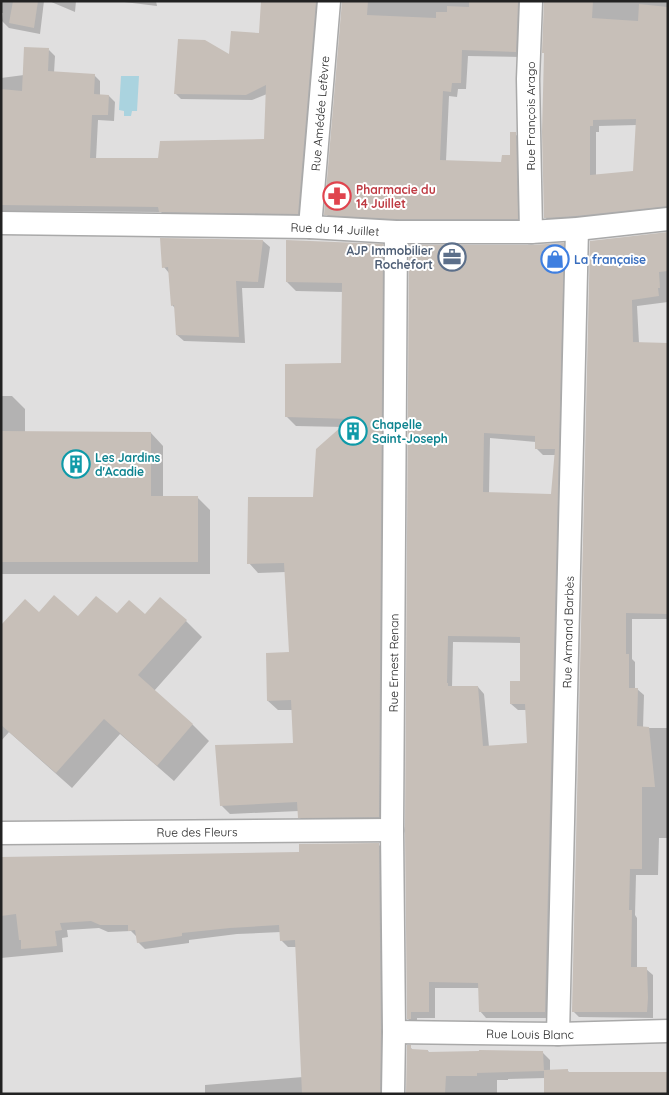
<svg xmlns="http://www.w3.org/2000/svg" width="669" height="1095" viewBox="0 0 669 1095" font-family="Quicksand,sans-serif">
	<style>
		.residential { fill: #e0dfdf }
		.water { fill: #aad3df }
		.shadow { fill: #0003; fill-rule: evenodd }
		.building { fill: #c7bfb8; fill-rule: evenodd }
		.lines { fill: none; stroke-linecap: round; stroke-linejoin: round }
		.minor-casing { stroke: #a9a9a9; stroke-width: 25 }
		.minor { stroke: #fff; stroke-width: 22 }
		.labels { text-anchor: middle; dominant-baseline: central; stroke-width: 4; stroke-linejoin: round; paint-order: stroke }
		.street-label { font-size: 12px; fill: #222; stroke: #fff }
		.health-label { font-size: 12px; font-weight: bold; fill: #be3a42; stroke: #fff; text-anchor: start }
		.service-label { font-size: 12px; font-weight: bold; fill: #4e5e75; stroke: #fff; text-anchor: end }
		.shop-label { font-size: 12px; font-weight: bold; fill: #366cbe; stroke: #fff; text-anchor: start }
		.culture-label { font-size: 12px; font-weight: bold; fill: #0d838f; stroke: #fff; text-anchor: start }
	</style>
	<rect width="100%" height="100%" fill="#f2efe9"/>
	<rect class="residential" x="1" y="1" width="667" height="1093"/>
	<path class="water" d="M121,76H139L137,111H132L131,116H124V111L119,110Z"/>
	<g class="shadow">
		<path d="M1,1H44L40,34L9,28L2,21L3,13H1Z"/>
		<path d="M49,1H76L75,12Z"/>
		<path d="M116,1H156L157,6Z"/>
		<path d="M262,1H324L304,219L166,218L161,212L1,211V78L24,75L49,50L55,56L54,73L94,75L100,81V95L109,96L115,102L114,121L98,120L96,159H159L265,141L267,94L252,100L181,99L175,93L260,34Z"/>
		<path d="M343,1H525L522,57L468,56L466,89H458L457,97L449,96L446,161L503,163L511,156L515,134L522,140L523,225L332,220L326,214Z"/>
		<path d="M545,1H668V212L551,224L545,217ZM637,125L634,172L596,176V132H599V126Z"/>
		<path d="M668,233V302L637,306L639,343L668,344V619H632V659L635,662V689H637L644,695L643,728H668V838H659L658,875H636L635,915L637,918V968L646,969L653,975V1018L579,1017L573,1011L591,242Z"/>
		<path d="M162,239L263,241L270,247L264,288H242L245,343L184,341L177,335L175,308L172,305L169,273L164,267Z"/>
		<path d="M563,244L569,251L551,1018H486L480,1011V988H435V1018H417V1025H415L408,1019L410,246H531ZM490,438L536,442V448L543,455H556L552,495L489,494ZM453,642L521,643V682L511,704L518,710H527L528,745L489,747L484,694L478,687L452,688Z"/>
		<path d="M382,246L392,255L388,826H308L299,817V811L230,814L221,805L295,744L293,710H278L268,701L290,654L286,572L258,573L249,563L315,498L343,427L296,426L287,417L342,364L343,292L296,291L287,282Z"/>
		<path d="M1,396H12L25,409V433H151L163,446V497H197L210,510V574H1Z"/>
		<path d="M39,613L78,618L117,615H146L186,621L202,637L154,691L193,725L209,741L174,781L120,734L72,788L9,732L1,741V627Z"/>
		<path d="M378,844L386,852L387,1094H205V1085L303,1077L296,947H288L281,940V932L237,934L189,940V943L145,949L138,942L137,937L131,931L108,932L99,928L67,930L68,937L62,938L63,952L1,958V858L301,853Z"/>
		<path d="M410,1047L414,1051H428L430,1053H543L550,1060V1071L567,1070L570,1073L545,1078L508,1079V1080H497V1094H407Z"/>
	</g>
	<g class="building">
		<path d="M13,1H38L34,28L9,23Z"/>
		<path d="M261,1H316L298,214L159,212L158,207L1,205V89L22,91L24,47L49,48L48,71L95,74L94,94L109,95L108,115H92L90,158H158L160,141L264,139L266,85L246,95L174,94L178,39L205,40L229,54L231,31L259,33Z"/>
		<path d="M342,1H368L367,15L436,18V12H447V6L469,7V1H518L516,52L462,50L461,83H452L451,92L443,91L440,160L501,162L502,155H510V132H516L518,219H396L324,215Z"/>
		<path d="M544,1H593L592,18L638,21L639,4L668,7V206L576,216L544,218L542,132L544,53H542ZM636,119L633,171L590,175V126H593V120Z"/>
		<path d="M668,232V271L659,272L660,288H658L659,296L632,300L633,342L668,343V614L626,613V654H629V688H638L637,726L649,727L655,787H642V869H630L629,910H632L631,967H647L648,998L647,1012H572L590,241Z"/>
		<path d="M160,238L263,240L258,282L236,281L239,337L176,335L174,305L171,306L168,267L162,268Z"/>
		<path d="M286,240L383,244L379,817L298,818L297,802L220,806L215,745L293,743L291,700L267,701L266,653L289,652L284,563L247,564L248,497H313L316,449L350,419L285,417V364L341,363L342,283L286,282Z"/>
		<path d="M564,243L545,1012H479L478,983L429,982V1012H411V1019H407L405,830L409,245H531ZM484,433L535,436V449H555L551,494L483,492ZM448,636L520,637V681H510V704H525L527,743L483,746L478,686H448V683H447Z"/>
		<path d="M1,431L151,432V496H198V562H1Z"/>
		<path d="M54,595L78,616L96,596L117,613L129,600L145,614L160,597L187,620L138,675L193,724L157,766L104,719L56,773L1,725V625L25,599L39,612Z"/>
		<path d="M379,843L381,1032L380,1094H302L295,940L280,941L279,925L230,928L182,933V936L137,943L135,930L128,931V925H100L91,921L60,923L62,930L55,931L57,946L21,949V940H19L16,914L1,916V857L299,852V844Z"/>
		<path d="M407,1045H411V1049L428,1050V1052L479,1051V1050L543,1051L544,1071L477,1073V1076H446L445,1094H406Z"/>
		<path d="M568,1069V1072H668V1094H544V1070Z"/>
	</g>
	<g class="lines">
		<g class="minor-casing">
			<g id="minor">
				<path id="s1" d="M1,223L310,227L396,232H531L577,229L668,219"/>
				<path id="s2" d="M310,227L329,1"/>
				<path d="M531,232L528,79L531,1"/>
				<path id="s3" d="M1,833L392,830"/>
				<path id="s4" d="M394,1032L558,1034L668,1031"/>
				<path id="s5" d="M558,1034L577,229"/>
				<path id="s6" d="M393,1094L394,1032L392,830L396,232"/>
			</g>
		</g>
		<use href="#minor" class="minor"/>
	</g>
	<defs>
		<g id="pharmacy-ring" transform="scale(1.4375)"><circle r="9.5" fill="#fff" stroke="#e0444e" stroke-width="1.5"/><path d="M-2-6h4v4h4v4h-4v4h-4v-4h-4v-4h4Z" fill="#e0444e"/></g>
		<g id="office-ring" transform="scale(1.4375)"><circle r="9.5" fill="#fff" stroke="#5c6f8a" stroke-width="1.5"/><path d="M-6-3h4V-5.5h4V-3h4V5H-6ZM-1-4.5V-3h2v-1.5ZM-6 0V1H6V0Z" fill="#5c6f8a"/></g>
		<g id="shop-ring" transform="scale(1.4375)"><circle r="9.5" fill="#fff" stroke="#3f7fe0" stroke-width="1.5"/><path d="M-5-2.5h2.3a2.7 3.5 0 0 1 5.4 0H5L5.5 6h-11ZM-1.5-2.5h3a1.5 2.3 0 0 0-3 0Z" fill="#3f7fe0"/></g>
		<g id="building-ring" transform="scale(1.4375)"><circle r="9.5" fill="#fff" stroke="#0f9aa8" stroke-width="1.5"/><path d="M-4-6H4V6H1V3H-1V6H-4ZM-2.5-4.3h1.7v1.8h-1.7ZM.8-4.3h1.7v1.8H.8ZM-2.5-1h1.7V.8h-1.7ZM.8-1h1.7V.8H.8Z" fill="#0f9aa8"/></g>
	</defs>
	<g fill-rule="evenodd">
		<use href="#pharmacy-ring" x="337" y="196"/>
		<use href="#office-ring" x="452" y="257"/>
		<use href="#shop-ring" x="555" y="259"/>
		<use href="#building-ring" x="353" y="431"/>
		<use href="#building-ring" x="76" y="464"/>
	</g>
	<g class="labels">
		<g class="street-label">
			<text stroke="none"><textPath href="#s2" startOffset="114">Rue Amédée Lefèvre</textPath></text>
			<text transform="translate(530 116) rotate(-90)">Rue François Arago</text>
			<text stroke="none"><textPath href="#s1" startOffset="334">Rue du 14 Juillet</textPath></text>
			<text stroke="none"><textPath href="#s5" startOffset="402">Rue Armand Barbès</textPath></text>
			<text stroke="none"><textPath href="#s6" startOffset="431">Rue Ernest Renan</textPath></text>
			<text stroke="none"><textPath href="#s3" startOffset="196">Rue des Fleurs</textPath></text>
			<text stroke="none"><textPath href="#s4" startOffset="136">Rue Louis Blanc</textPath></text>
		</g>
		<g class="health-label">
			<text x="356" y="189">Pharmacie du<tspan x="356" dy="14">14 Juillet</tspan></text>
		</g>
		<g class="service-label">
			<text x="433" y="250">AJP Immobilier<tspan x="433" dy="14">Rochefort</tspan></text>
		</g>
		<g class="shop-label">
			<text x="574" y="259">La française</text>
		</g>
		<g class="culture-label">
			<text x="372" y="424">Chapelle<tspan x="372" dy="14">Saint-Joseph</tspan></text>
			<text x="95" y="457">Les Jardins<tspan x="95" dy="14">d'Acadie</tspan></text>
		</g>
	</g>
	<rect width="669" height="1095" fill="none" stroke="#222222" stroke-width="5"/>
</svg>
